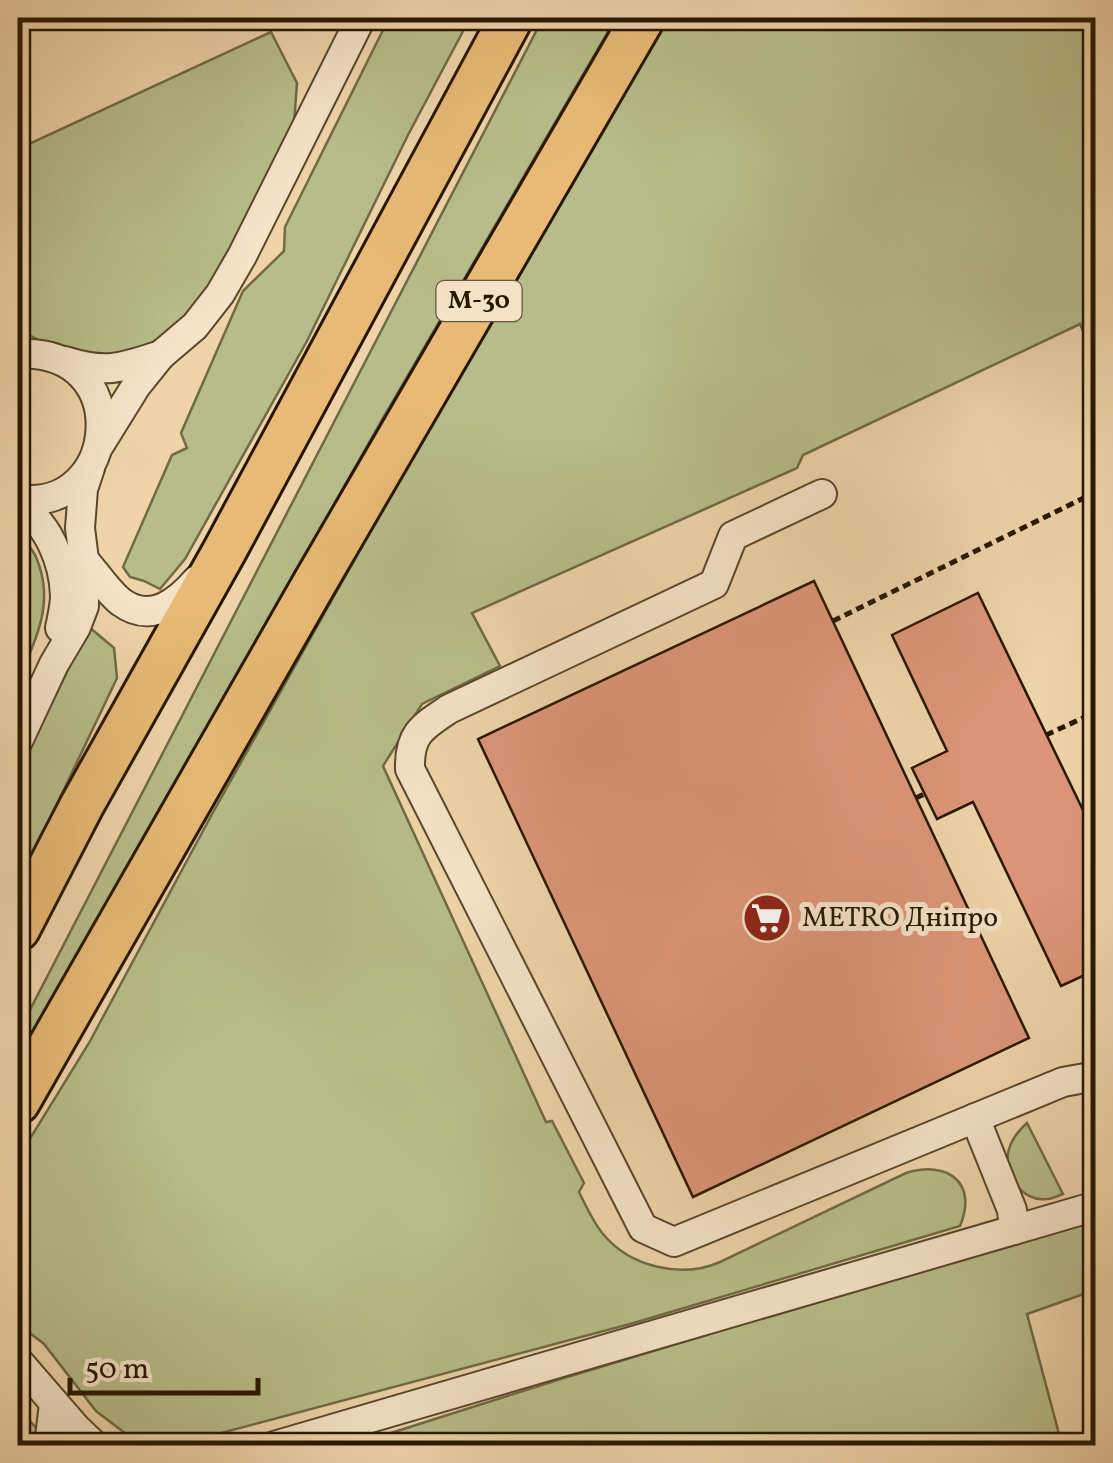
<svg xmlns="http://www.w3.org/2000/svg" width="1113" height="1463" viewBox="0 0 1113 1463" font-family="Vollkorn,serif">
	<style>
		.green { fill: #b7bd8a; stroke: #706a45; stroke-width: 2.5 }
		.building { fill: #dd9679; stroke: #281700; stroke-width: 2.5 }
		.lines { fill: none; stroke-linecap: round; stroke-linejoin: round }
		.minor-casing { stroke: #5a462a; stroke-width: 32 }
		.highway-casing { stroke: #281700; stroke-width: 48 }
		.path { stroke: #281700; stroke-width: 5; stroke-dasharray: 8 5; stroke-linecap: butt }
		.minor { stroke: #f5e3c8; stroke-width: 28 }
		.highway { stroke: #e8ba75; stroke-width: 42 }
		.labels { text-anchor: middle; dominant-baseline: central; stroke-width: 10; stroke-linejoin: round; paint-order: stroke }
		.shield { fill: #f5e3c8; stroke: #66543c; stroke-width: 2.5 }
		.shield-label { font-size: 25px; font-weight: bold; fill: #281700 }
		.poi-label { font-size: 28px; fill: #281700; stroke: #f5e3c8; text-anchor: start }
	</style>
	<rect width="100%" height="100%" fill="#efd4aa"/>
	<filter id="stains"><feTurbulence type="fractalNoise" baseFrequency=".002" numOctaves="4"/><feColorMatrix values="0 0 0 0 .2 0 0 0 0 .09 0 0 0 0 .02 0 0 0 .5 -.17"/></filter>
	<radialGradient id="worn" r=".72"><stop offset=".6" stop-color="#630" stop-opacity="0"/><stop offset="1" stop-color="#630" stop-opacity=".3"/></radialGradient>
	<g class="green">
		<path d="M389,18H470L408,135L307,341L185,559L160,589L144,581L130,577L123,567L172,455L187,448L181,433L243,291L284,251L285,227Z"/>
		<path d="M543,18H616L382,420L18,1060V1033Z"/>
		<path d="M666,18H1095V359L1080,324L803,455L797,468L472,613L500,666L422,704L383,766L546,1122L552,1121L584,1183L579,1192C586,1206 593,1222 603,1234C630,1267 682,1279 720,1262L906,1173C948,1160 978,1183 960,1226L630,1324L176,1445L130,1437L96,1411L44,1344L18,1324V1158L89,1043L211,816L476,342Z"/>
		<path d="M271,32L297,83L294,124L219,275L199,305L164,336L145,346L126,353L105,356L54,348L18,329V149Z"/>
		<path d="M18,530C23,539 32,548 36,557C56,604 35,639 18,682Z"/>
		<path d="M89,627L114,648L117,678L18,886V772Z"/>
		<path d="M1027,1123L1063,1194C1058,1196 1053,1199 1047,1199C1022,1203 1002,1172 1009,1149C1012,1139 1019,1130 1027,1123Z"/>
		<path d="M1095,1218V1290L1027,1314L1062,1445L350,1446L564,1378Z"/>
		<path d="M18,1408L52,1445H18Z"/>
	</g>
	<g class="building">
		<path d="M814,581L1029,1038L693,1197L478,739Z"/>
		<path d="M978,593L1096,837V970L1061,986L973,802L937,819L912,768L947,751L892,635Z"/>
	</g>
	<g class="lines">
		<g class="minor-casing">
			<g id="minor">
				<path d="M18,354C136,347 120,514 18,499"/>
				<path d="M65,361C107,374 121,368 161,355"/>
				<path d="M100,444L136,386L161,355L195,326L220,294L242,256L361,18"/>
				<path d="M822,494L733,536L714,584L449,709C422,727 409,734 410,769L643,1228L674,1242L1063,1082L1096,1076"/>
				<path d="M18,505C48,522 64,562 65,596C65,606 62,618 60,628"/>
				<path d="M84,560C95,572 109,593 121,602C151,624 178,602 197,580"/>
				<path d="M18,741L54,664L76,627L84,606V560L80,528L83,489L90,468"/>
				<path d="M975,1118L1012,1210L1014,1230"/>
				<path d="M18,1361L76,1428L95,1446"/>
				<path d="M49,1446L54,1403"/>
				<path d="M274,1446L1096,1206"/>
			</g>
		</g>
		<g class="highway-casing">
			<g id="highway">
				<path d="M18,929L82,805L225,550L511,18"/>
				<path d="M18,1102L314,584L643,18"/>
			</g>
		</g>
		<g class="path">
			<path d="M833,621L1096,492"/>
			<path d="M1046,735L1096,712"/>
			<path d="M916,798L924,794"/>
		</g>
		<use href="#minor" class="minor"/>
		<use href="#highway" class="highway"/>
	</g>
	<defs>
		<g id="supermarket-disc" transform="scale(2.5)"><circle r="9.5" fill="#8f2418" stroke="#f5e3c8"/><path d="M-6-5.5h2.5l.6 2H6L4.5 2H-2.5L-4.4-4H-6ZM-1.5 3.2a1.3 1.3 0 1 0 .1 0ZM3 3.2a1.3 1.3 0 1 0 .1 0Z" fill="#fff"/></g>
	</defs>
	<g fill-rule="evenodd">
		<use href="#supermarket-disc" x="767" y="918"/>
	</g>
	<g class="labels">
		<rect class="shield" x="436.5" y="281" width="85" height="40" rx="8"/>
		<g class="shield-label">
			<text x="479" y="301">М-30</text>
		</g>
		<g class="poi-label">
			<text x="802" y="918">METRO Дніпро</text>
		</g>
	</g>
	<rect width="1113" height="1463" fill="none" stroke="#efd4aa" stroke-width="60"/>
	<rect x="20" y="20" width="1073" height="1423" fill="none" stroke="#281700" stroke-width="5"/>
	<rect x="30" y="30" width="1053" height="1403" fill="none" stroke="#281700" stroke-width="2.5"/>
	<path d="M70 1378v15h188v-15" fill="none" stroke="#281700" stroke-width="5"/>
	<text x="85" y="1378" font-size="30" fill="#281700" stroke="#f5e3c8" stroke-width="8" paint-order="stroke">50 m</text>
	<rect width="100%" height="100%" filter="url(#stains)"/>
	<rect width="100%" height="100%" fill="url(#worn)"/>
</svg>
